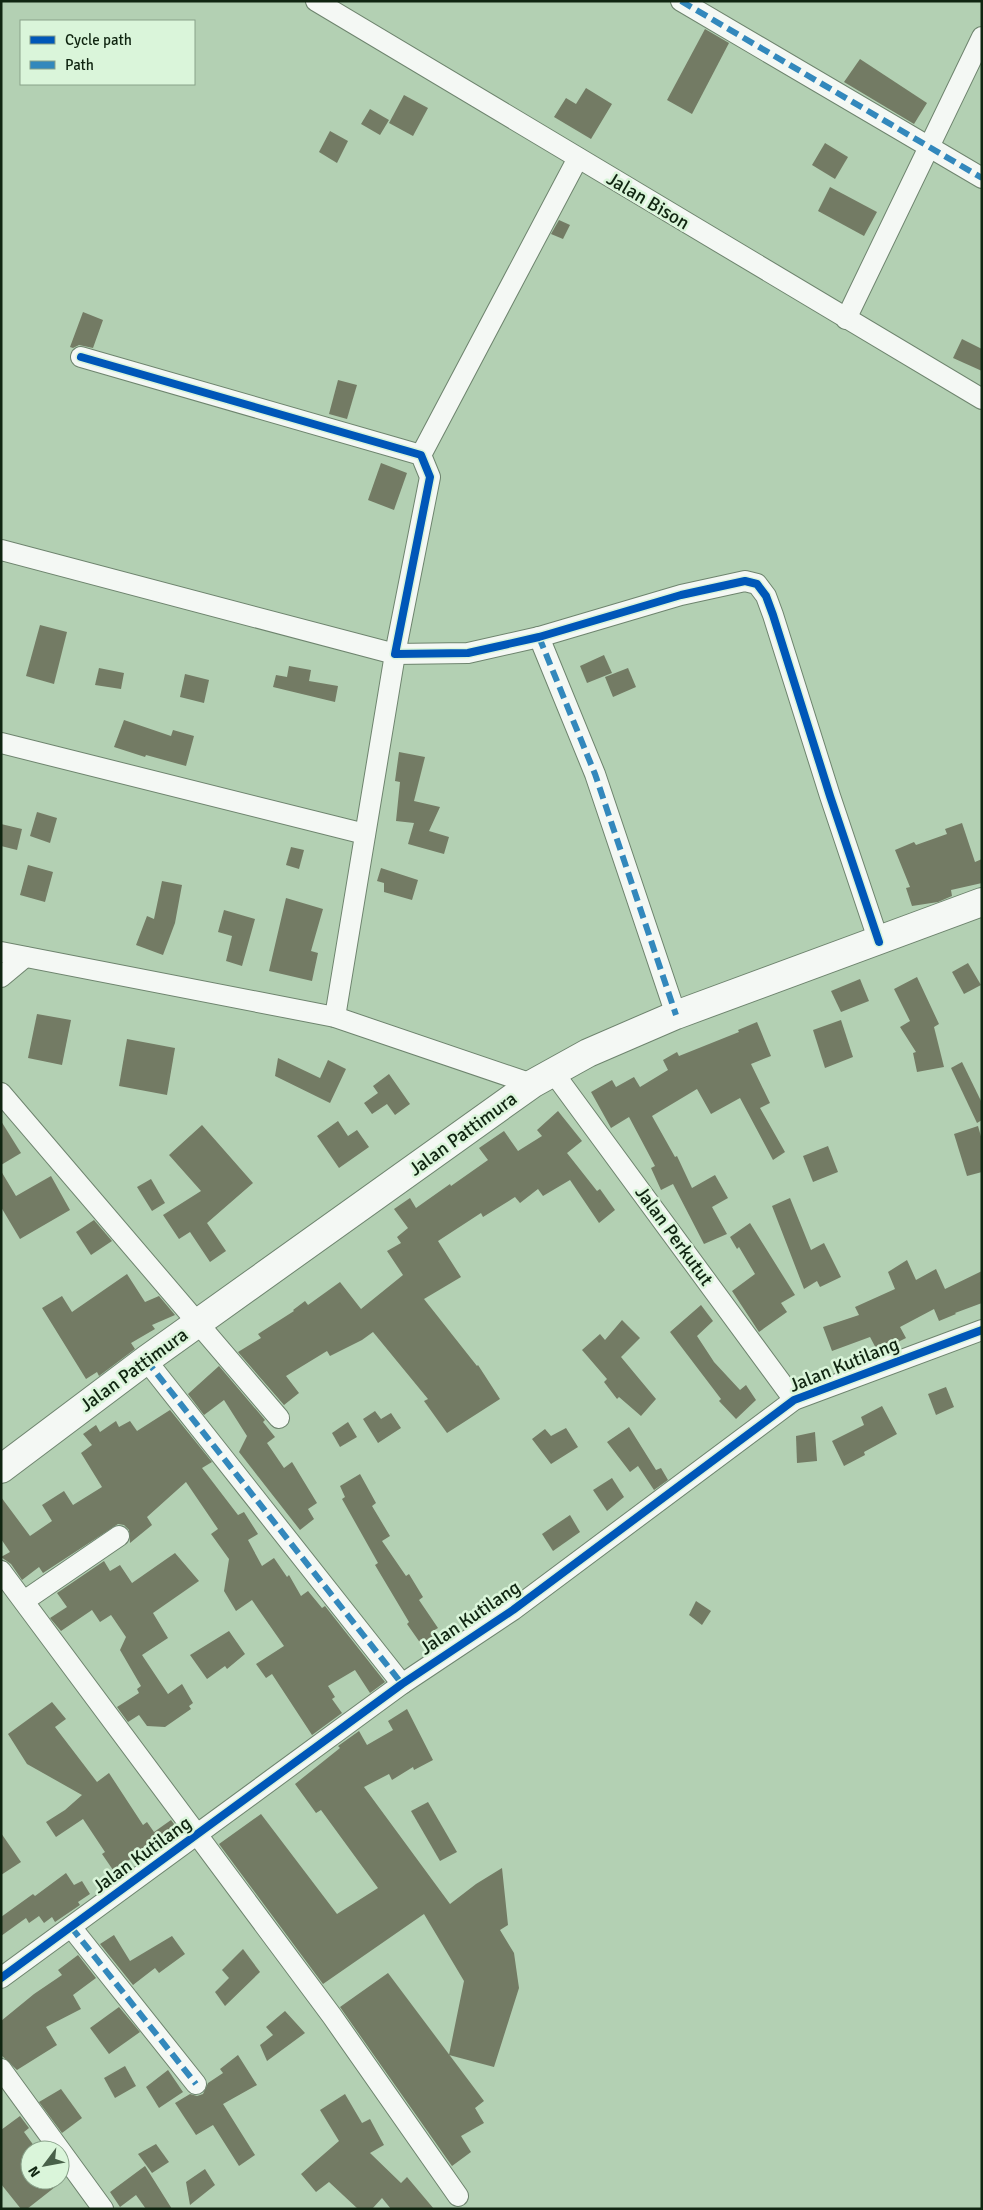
<svg xmlns="http://www.w3.org/2000/svg" width="983" height="2210" viewBox="0 0 983 2210" font-family="Signika,sans-serif">
	<style>
		.building { fill: #737b64 }
		.lines { fill: none; stroke-linecap: round; stroke-linejoin: round }
		.street-casing { stroke: #6e846e; stroke-width: 22 }
		.primary-casing { stroke: #6e846e; stroke-width: 30 }
		.street { stroke: #f4f8f4; stroke-width: 20 }
		.primary { stroke: #f4f8f4; stroke-width: 28 }
		.quiet { stroke: #3388bc; stroke-width: 6; stroke-dasharray: 12 6; stroke-linecap: butt }
		.cycleway-casing { stroke: #daf5da; stroke-width: 11 }
		.cycleway { stroke: #0057b8; stroke-width: 8 }
		.labels { text-anchor: middle; dominant-baseline: central; stroke-width: 5; stroke-linejoin: round; paint-order: stroke }
		.street-label { font-size: 19px; fill: #102511; stroke: #daf5da }
	</style>
	<rect width="100%" height="100%" fill="#b3d0b3"/>
	<g class="building">
		<path d="M705,29L729,43L692,114L667,100Z"/>
		<path d="M860,59L927,103L914,124L844,82Z"/>
		<path d="M586,88L612,104L591,139L554,117L566,98L576,104Z"/>
		<path d="M404,95L428,108L413,136L389,123Z"/>
		<path d="M370,109L389,120L380,135L361,124Z"/>
		<path d="M330,131L348,141L337,163L319,152Z"/>
		<path d="M825,143L848,157L835,179L812,165Z"/>
		<path d="M830,187L877,212L864,236L818,211Z"/>
		<path d="M559,220L570,225L563,239L551,234Z"/>
		<path d="M83,312L103,320L93,348L79,345L73,348L70,347Z"/>
		<path d="M962,339L982,349V371L953,358Z"/>
		<path d="M338,380L357,385L347,419L329,414Z"/>
		<path d="M381,463L407,473L394,510L368,500Z"/>
		<path d="M40,625L67,632L54,684L26,676Z"/>
		<path d="M604,655L612,673L587,683L580,666Z"/>
		<path d="M289,666L311,670L309,681L338,686L335,702L273,687L276,675L287,677Z"/>
		<path d="M99,668L124,673L121,689L95,685Z"/>
		<path d="M628,668L636,687L613,697L605,677Z"/>
		<path d="M185,674L209,680L204,703L180,697Z"/>
		<path d="M124,720L171,736L173,730L194,736L186,766L146,755L145,757L114,747Z"/>
		<path d="M399,752L425,757L414,801L440,807L429,831L449,837L444,854L408,844L414,823L396,821L400,782L395,781Z"/>
		<path d="M37,812L57,818L50,843L30,836Z"/>
		<path d="M962,823L975,862L982,859V883L951,890L952,896L938,902L912,906L906,888L910,887L895,850L914,842L916,845L947,834L945,829Z"/>
		<path d="M1,824L22,829L17,850L1,846Z"/>
		<path d="M291,847L304,850L299,869L286,865Z"/>
		<path d="M28,865L53,872L45,902L20,895Z"/>
		<path d="M381,868L418,880L412,900L384,892V883L377,881Z"/>
		<path d="M162,881L182,885L175,923L163,955L136,945L147,916L154,919Z"/>
		<path d="M286,898L323,909L311,951L318,953L312,981L269,971Z"/>
		<path d="M224,910L255,919L242,966L226,961L232,936L218,932Z"/>
		<path d="M968,963L981,985L964,994L952,972Z"/>
		<path d="M917,977L939,1024L934,1027L944,1067L917,1072L913,1053L916,1052L900,1027L910,1021L894,989Z"/>
		<path d="M860,979L869,1001L841,1012L831,991Z"/>
		<path d="M37,1014L71,1020L62,1065L28,1058Z"/>
		<path d="M841,1020L853,1057L825,1068L813,1030Z"/>
		<path d="M757,1022L771,1056L751,1064L770,1103L760,1108L785,1152L773,1160L740,1098L711,1114L697,1089L652,1116L675,1157L677,1156L692,1188L715,1175L728,1198L712,1207L727,1234L704,1244L673,1184L661,1190L651,1168L655,1166L629,1117L611,1128L591,1092L612,1080L616,1087L634,1077L640,1087L668,1070L663,1060L677,1052L679,1056L739,1032L738,1030Z"/>
		<path d="M127,1039L175,1048L167,1095L119,1086Z"/>
		<path d="M278,1058L320,1078L328,1060L346,1069L330,1103L275,1076Z"/>
		<path d="M962,1062L982,1103V1120L977,1123L951,1068Z"/>
		<path d="M389,1074L410,1104L395,1115L387,1104L372,1114L364,1103L378,1093L373,1086Z"/>
		<path d="M558,1111L582,1141L567,1153L597,1191L600,1189L615,1210L599,1223L570,1180L543,1196L538,1189L520,1203L515,1197L483,1217L481,1213L438,1241L461,1277L424,1299L477,1366L478,1365L500,1399L447,1433L424,1401L428,1399L373,1332L362,1340L330,1356L327,1351L286,1376L299,1393L284,1405L238,1352L261,1338L258,1334L294,1311L293,1310L305,1301L308,1305L340,1282L361,1309L403,1275L387,1251L401,1243L397,1237L408,1228L394,1209L410,1198L416,1208L450,1184L451,1186L488,1160L479,1148L504,1131L518,1151L542,1136L537,1130Z"/>
		<path d="M1,1121L21,1153L1,1165Z"/>
		<path d="M338,1121L348,1136L357,1130L369,1147L339,1168L317,1136Z"/>
		<path d="M202,1125L253,1183L207,1223L226,1251L210,1262L190,1232L179,1239L163,1215L201,1191L169,1155Z"/>
		<path d="M978,1126L982,1140V1172L967,1176L954,1134Z"/>
		<path d="M828,1146L838,1172L813,1182L803,1156Z"/>
		<path d="M1,1171L16,1196L51,1176L70,1210L20,1239L1,1207Z"/>
		<path d="M151,1179L165,1203L152,1211L137,1187Z"/>
		<path d="M790,1198L811,1250L824,1243L841,1277L820,1287L817,1281L804,1289L772,1206Z"/>
		<path d="M94,1220L112,1241L91,1255L76,1232Z"/>
		<path d="M750,1223L795,1295L781,1303L787,1312L759,1332L732,1291L755,1274L739,1247L737,1249L730,1237Z"/>
		<path d="M907,1260L916,1280L936,1269L945,1289L982,1271V1303L955,1313L956,1314L939,1321L934,1309L900,1327L906,1338L878,1352L870,1337L832,1351L823,1327L859,1315L855,1307L895,1289L888,1272Z"/>
		<path d="M127,1274L145,1302L159,1296L175,1315L152,1325L155,1329L131,1343L135,1349L99,1376L97,1372L86,1379L42,1308L62,1296L72,1312Z"/>
		<path d="M701,1305L713,1321L697,1336L714,1362L740,1390L746,1385L756,1400L736,1419L719,1401L721,1399L670,1332Z"/>
		<path d="M622,1320L640,1338L621,1357L656,1399L641,1416L619,1397L617,1399L604,1382L607,1379L582,1350L600,1334L605,1340Z"/>
		<path d="M219,1366L265,1420L263,1422L275,1437L267,1443L284,1468L292,1462L317,1503L308,1509L314,1519L300,1530L239,1452L247,1436L224,1400L204,1415L188,1394Z"/>
		<path d="M946,1387L954,1407L936,1415L928,1394Z"/>
		<path d="M882,1406L897,1434L864,1452L865,1455L844,1466L832,1441L864,1425L861,1417Z"/>
		<path d="M170,1410L212,1462L202,1468L238,1515L244,1512L258,1534L248,1540L262,1566L274,1558L287,1577L289,1575L301,1596L308,1591L322,1608L325,1606L385,1682L370,1693L355,1670L328,1686L335,1697L332,1699L342,1713L312,1735L272,1674L266,1678L256,1664L284,1646L252,1600L236,1611L224,1591L229,1559L211,1534L218,1529L186,1482L147,1517L152,1525L130,1543L129,1530L124,1525L118,1524L43,1573L39,1567L22,1580L11,1564L1,1557L10,1552L1,1539V1497L30,1536L52,1521L42,1505L64,1491L73,1505L102,1487L81,1453L92,1445L83,1434L96,1425L100,1432L116,1421L119,1427L130,1421L137,1431Z"/>
		<path d="M375,1411L381,1419L391,1413L401,1428L378,1443L363,1419Z"/>
		<path d="M348,1422L357,1437L340,1447L332,1433Z"/>
		<path d="M629,1427L656,1470L661,1468L668,1480L654,1490L638,1466L630,1472L607,1442Z"/>
		<path d="M566,1428L578,1447L551,1464L532,1439L545,1429L551,1436Z"/>
		<path d="M815,1432L817,1461L797,1463L796,1436Z"/>
		<path d="M360,1474L376,1503L372,1506L390,1536L382,1541L406,1576L409,1574L423,1597L419,1600L438,1628L431,1632L434,1636L421,1644L407,1624L409,1622L375,1565L378,1563L342,1499L345,1497L340,1486Z"/>
		<path d="M612,1478L624,1497L607,1511L593,1490Z"/>
		<path d="M570,1515L580,1532L553,1551L542,1534Z"/>
		<path d="M175,1553L199,1581L153,1613L168,1638L142,1655L168,1694L182,1684L193,1703L189,1706L191,1709L165,1727L147,1726L139,1715L128,1722L117,1707L139,1693L137,1689L141,1686L120,1650L126,1637L111,1615L100,1622L92,1610L61,1631L50,1618L67,1607L57,1593L104,1561L110,1571L120,1565L132,1583Z"/>
		<path d="M696,1601L711,1611L702,1625L689,1615Z"/>
		<path d="M229,1631L245,1654L227,1669L225,1666L207,1679L190,1655Z"/>
		<path d="M52,1702L66,1719L55,1727L97,1782L109,1773L143,1825L147,1822L154,1832L171,1820L180,1832L141,1861L137,1855L113,1870L102,1854L105,1852L83,1819L56,1837L46,1822L65,1810L82,1795L27,1764L8,1734Z"/>
		<path d="M407,1709L433,1760L414,1770L413,1767L392,1780L389,1774L364,1787L450,1904L476,1884L502,1868L508,1925L500,1930L514,1953L519,1988L494,2067L449,2055L464,1981L424,1914L323,1984L219,1844L261,1814L337,1914L378,1888L321,1810L316,1813L295,1784L340,1748L338,1746L359,1731L367,1745L393,1730L388,1721Z"/>
		<path d="M428,1802L457,1852L440,1861L411,1811Z"/>
		<path d="M1,1833L21,1862L1,1875Z"/>
		<path d="M66,1873L74,1885L82,1881L90,1894L78,1902L80,1905L55,1922L52,1917L44,1923L39,1916L29,1923L26,1918L1,1936V1917L33,1894L35,1896Z"/>
		<path d="M114,1935L130,1961L172,1936L185,1954L159,1973L155,1968L133,1985L100,1944Z"/>
		<path d="M243,1949L260,1972L225,2006L215,1992L229,1978L222,1970Z"/>
		<path d="M78,1955L96,1978L73,1995L81,2009L46,2027L57,2045L17,2070L1,2055V2021L34,1994L62,1975L58,1970Z"/>
		<path d="M388,1973L484,2101L475,2108L484,2123L461,2136L471,2152L452,2166L340,2007Z"/>
		<path d="M119,2007L140,2032L109,2054L90,2028Z"/>
		<path d="M285,2011L305,2033L267,2061L260,2045L273,2035L266,2027Z"/>
		<path d="M238,2055L257,2085L223,2104L255,2155L239,2166L213,2125L196,2135L175,2103L190,2094L197,2096L203,2094L208,2083L223,2073L220,2069Z"/>
		<path d="M125,2066L136,2086L115,2098L104,2078Z"/>
		<path d="M168,2070L183,2092L159,2108L146,2087Z"/>
		<path d="M61,2089L82,2118L62,2133L39,2102Z"/>
		<path d="M345,2094L362,2123L370,2119L384,2145L370,2153L401,2183L407,2177L434,2209H391L382,2198L372,2209H358L329,2182L316,2192L301,2174L339,2141L320,2110Z"/>
		<path d="M20,2116L29,2128L24,2132L37,2150H30V2180H64L27,2209H21L1,2184V2130Z"/>
		<path d="M156,2144L169,2162L152,2173L138,2154Z"/>
		<path d="M145,2166L172,2209H146L136,2195L120,2207L110,2192Z"/>
		<path d="M205,2169L215,2185L190,2205L186,2182Z"/>
	</g>
	<g class="lines">
		<g class="street-casing">
			<g id="street">
				<path d="M316,1L982,399"/>
				<path d="M681,1L982,178"/>
				<path d="M846,319L982,37"/>
				<path d="M81,357L421,455L430,477L395,654L468,653L539,637L681,595L745,581L757,584L766,596L773,615L830,796L879,942"/>
				<path d="M421,455L578,158"/>
				<path d="M1,550L395,654L335,1017"/>
				<path d="M539,637L595,774L676,1015"/>
				<path d="M1,743L365,834"/>
				<path d="M1,952L335,1017L532,1084"/>
				<path d="M1,977L25,957"/>
				<path d="M553,1072L794,1400"/>
				<path d="M1,1093L279,1418"/>
				<path d="M146,1360L402,1684"/>
				<path d="M1,1571L332,2016L458,2196"/>
				<path d="M24,1601L119,1536"/>
				<path d="M71,1927L196,2084"/>
				<path d="M1,1978L402,1684L513,1610L794,1400L982,1330"/>
				<path d="M1,2069L103,2209"/>
			</g>
		</g>
		<g class="primary-casing">
			<path id="primary" d="M1,1469L146,1360L532,1084L588,1053L676,1015L982,902"/>
		</g>
		<use href="#street" class="street"/>
		<use href="#primary" class="primary"/>
		<g class="quiet">
			<path d="M681,1L982,178"/>
			<path d="M539,637L595,774L676,1015"/>
			<path d="M146,1360L402,1684"/>
			<path d="M71,1927L196,2084"/>
		</g>
		<g class="cycleway-casing">
			<g id="cycleway">
				<path d="M81,357L421,455L430,477L395,654L468,653L539,637L681,595L745,581L757,584L766,596L773,615L830,796L879,942"/>
				<path d="M1,1978L402,1684L513,1610L794,1400L982,1330"/>
			</g>
		</g>
		<use href="#cycleway" class="cycleway"/>
	</g>
	<g class="labels">
		<g class="street-label">
			<text transform="translate(648 201) rotate(31)">Jalan Bison</text>
			<text transform="translate(463 1134) rotate(-36)">Jalan Pattimura</text>
			<text transform="translate(674 1236) rotate(54)">Jalan Perkutut</text>
			<text transform="translate(844 1365) rotate(-22)">Jalan Kutilang</text>
			<text transform="translate(134 1370) rotate(-36)">Jalan Pattimura</text>
			<text transform="translate(470 1618) rotate(-34)">Jalan Kutilang</text>
			<text transform="translate(142 1855) rotate(-36)">Jalan Kutilang</text>
		</g>
	</g>
	<rect width="983" height="2210" fill="none" stroke="#102511" stroke-width="5"/>
	<rect x="20" y="20" width="175" height="65" fill="#daf5da" stroke="#89a28a"/>
	<rect x="30" y="36" width="25" height="8" fill="#0057b8" stroke="#89a28a"/>
	<text x="65" y="45" font-size="15" fill="#102511">Cycle path</text>
	<rect x="30" y="61" width="25" height="8" fill="#3388bc" stroke="#89a28a"/>
	<text x="65" y="70" font-size="15" fill="#102511">Path</text>
	<g transform="translate(45 2165) rotate(238)"><circle r="24" fill="#daf5da" stroke="#89a28a"/>
	<path d="M0-4L9 19L0 12L-9 19Z" fill="#49614a"/>
	<text y="-8" font-size="14" font-weight="bold" text-anchor="middle" fill="#102511">N</text>
	</g>
</svg>
